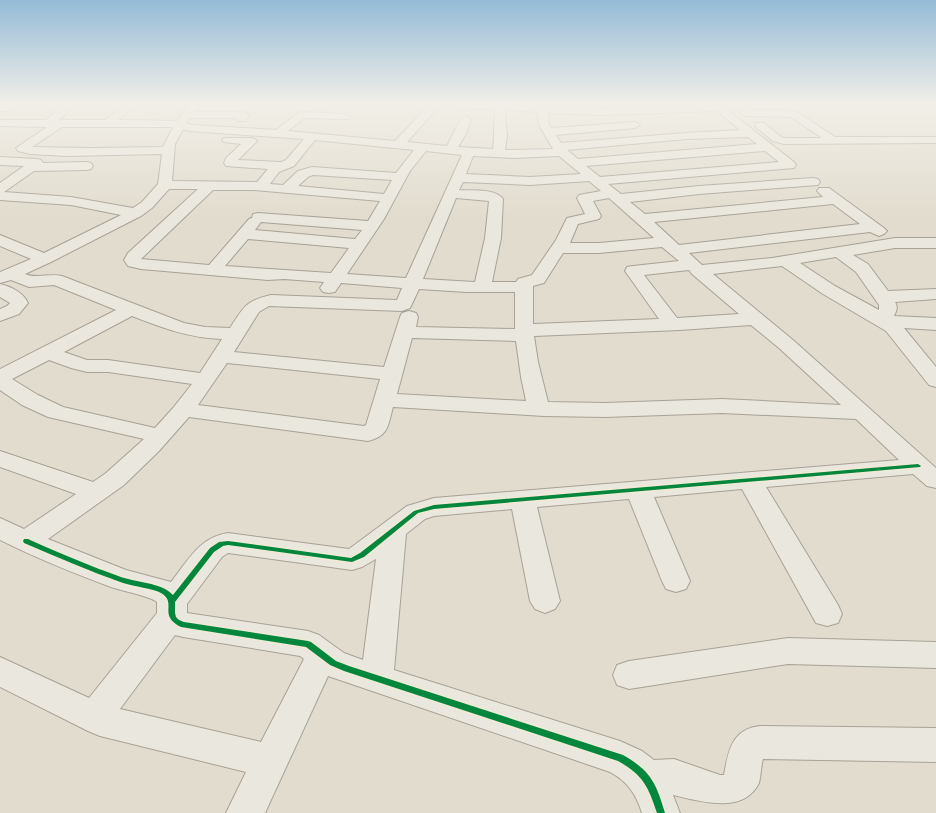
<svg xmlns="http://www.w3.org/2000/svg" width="936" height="813" viewBox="0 0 936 813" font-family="Georgia,serif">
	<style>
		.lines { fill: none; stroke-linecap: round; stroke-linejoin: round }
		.minor-casing { stroke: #a7a196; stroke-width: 2 }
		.minor { fill: #eae7de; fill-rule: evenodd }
		.cycleway-casing { stroke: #f2ead4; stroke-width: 3 }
		.cycleway { fill: #00873e; fill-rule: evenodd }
	</style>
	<rect width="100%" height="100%" fill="#e1dccd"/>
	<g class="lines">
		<g class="minor-casing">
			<g id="minor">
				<path d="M5,104H19L7,111H0V107Z"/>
				<path d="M65,104H76L59,120H105L126,104H137L118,120L177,121L190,104H200L194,112H244L249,115L245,121H237L236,118H190L186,123L192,125L276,130L298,113L302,112L345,114L350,117L349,119L304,118L288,131L395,141L430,104H441L407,142L447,146C451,139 460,117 466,116L471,119L466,134L458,147L493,149C495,136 493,122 496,110L449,107L444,104L532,105L531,104H541L543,106L602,109L720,104L794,162L796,165L794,168L608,184L621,194L699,186L813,178L818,179L820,182L818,185L699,194L630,202L645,214L823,197L817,191L819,188H829L884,228L887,231L884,234L879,236L870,232L689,253L702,265L772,258L895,238H936V248H895L853,255L868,264L888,291L936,289V299L895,302C898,307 897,310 894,316L936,318V330L904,328L936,367V387L929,385L886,331L823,294L782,266L713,274L793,340L936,468V488L927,486L913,474L766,487L838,605L842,614L838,623L827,626L816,623L742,489L654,497L690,581L686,589L676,592L666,589L662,581L629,499L537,507L560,601L555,609L545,613L535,609L530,601L512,509L434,516L425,519L406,534L394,670L620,741L642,751L654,760L674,759L720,775H724C728,751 732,729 760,726L936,728V762L763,759C761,766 761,775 759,783C744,813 706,803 673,795L680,813H642C636,794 628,782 610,772L328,676L265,813H226L246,772L100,736L88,731L0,687V657L89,698L157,613V602C150,596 122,591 111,587C73,573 36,558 0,540V518L24,529L76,494L0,467V451L93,482L106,473L144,439L48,417L22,405L0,390V369L116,310L54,285L29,287L11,280L0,283V272L31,259L0,246V235L44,253L121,215L71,205L0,200V183L24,166L0,165V157L37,159L41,160L43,163L87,162L91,163L93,166L91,169L87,170L34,171L4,192L71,197L133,208L142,202L158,184L162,154L67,156L30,154L18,151L16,148L47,127L0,126V120H46ZM507,110L537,112L539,125L553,149L505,150L507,135L505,116ZM717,111L740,130L686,133L561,143L556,135L635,128L640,125L635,122L552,128L549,125L548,113L602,115ZM62,127H173L163,147L91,148L32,147ZM183,129L190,131L304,139L286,160L281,162L238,160L257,141L255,139L251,138H224L222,140L224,142L241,144L226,158L224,163L226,166L268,169L257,182L172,181L175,144ZM748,137L757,144L578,159L567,150L686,139ZM315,140L414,150L396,173L312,167L298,171L283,185L270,184L279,172L294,166ZM426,151L462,155L406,278L347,274L384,219L410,171ZM765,151L779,162L600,177L586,166ZM473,156L514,158L559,156L581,174L530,177L466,174ZM313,175L392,180L384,194L298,186L308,177ZM589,181L601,191L579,195L577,198L585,214L567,218L556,240L532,275L518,279L516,282H492L501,238L503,199C495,188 472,191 459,190L463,182L530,185ZM169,189H198L128,253L124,260L128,266L141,269L268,280L284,279L324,282L320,288L323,292L329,293L335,292L341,283L402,288L397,300L271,295C245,301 244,307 230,328L205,327L184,323L62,276C49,273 37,279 25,274L51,262L141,216L152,208ZM213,190H254L380,201L368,221L258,213L253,214L252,218L249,219L209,265L141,259ZM456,198L489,201L485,238L475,282L423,279ZM609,198L654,238L599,243H570L578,224L599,219L601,216L593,201ZM833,204L860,224L679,245L654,222ZM261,222L362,230L355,239L255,230ZM248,239L349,248L331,273L225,266ZM662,247L679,261L633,266L627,267L625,271L659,319L533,324V286L544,283L563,253H599ZM836,257L856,272L879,305V310L835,286L800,263ZM689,270L692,274L739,314L677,318L644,275ZM419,289L467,292H515V329L416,327L418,317L416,313L409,311L402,313L400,317L384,367L234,352L259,312L269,306L402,311L410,308ZM132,316C163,328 189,338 222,339L200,373L108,360H87L64,352ZM751,325L779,348L841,405L722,399L605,403L548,402L538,362L534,336L680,330ZM412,338L516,341L521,377L526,401L397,394ZM49,360L71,368L87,372H108L192,384L173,408L155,428L63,407L38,395L12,379ZM227,363L380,379L366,425L364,426L198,405ZM393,407L544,416L605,417L722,413L856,419L899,460L434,498L407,506L349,549L228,533C199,537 188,561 171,582L126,570L48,539L124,485L159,451L189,417L368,441C389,436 388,425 393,407ZM228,553L352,570L362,567L376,559L363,660L344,653L319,635L308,631L187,613V604L222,557ZM175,635L183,637L300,656L304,659L261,742L120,709Z"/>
				<path d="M729,104H741L749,110H786L799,113L835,137H936V143L784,144L773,141L756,127L755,125L756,123H764L781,137L784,138H822L791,117L747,116L743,115Z"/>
				<path d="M0,284C10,286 24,293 28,303L19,314L0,321V309L7,306L10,303L0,297Z"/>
				<path d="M788,638L936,642V668L788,664L629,689L617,685L613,675L617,665L629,661Z"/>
			</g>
		</g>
		<use href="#minor" class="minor"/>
		<g class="cycleway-casing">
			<path id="cycleway" d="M918,464L921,466L920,467L434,509L418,513L364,557L352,562L228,545L223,546L214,552L175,602V613L176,617L179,620L184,622L308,641L311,642L336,661L349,666L623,755C651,771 656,783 665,813H657C648,786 643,775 618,761L344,671L330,665L306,647L181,627C157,615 178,603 161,593C152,588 135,587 123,583C89,571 57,557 24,543L23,541L24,539H28C52,550 75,559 99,569C111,573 124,579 137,581C149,584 164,585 173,595L210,548L219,542L228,541L351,558L360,553L414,511L434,505Z"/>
		</g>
		<use href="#cycleway" class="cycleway"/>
	</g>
	<linearGradient id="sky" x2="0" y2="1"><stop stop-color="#95bbd7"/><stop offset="0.48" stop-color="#f2efe8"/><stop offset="1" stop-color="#f2efe8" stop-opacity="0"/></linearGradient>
	<rect width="936" height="218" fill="url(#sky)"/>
</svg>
